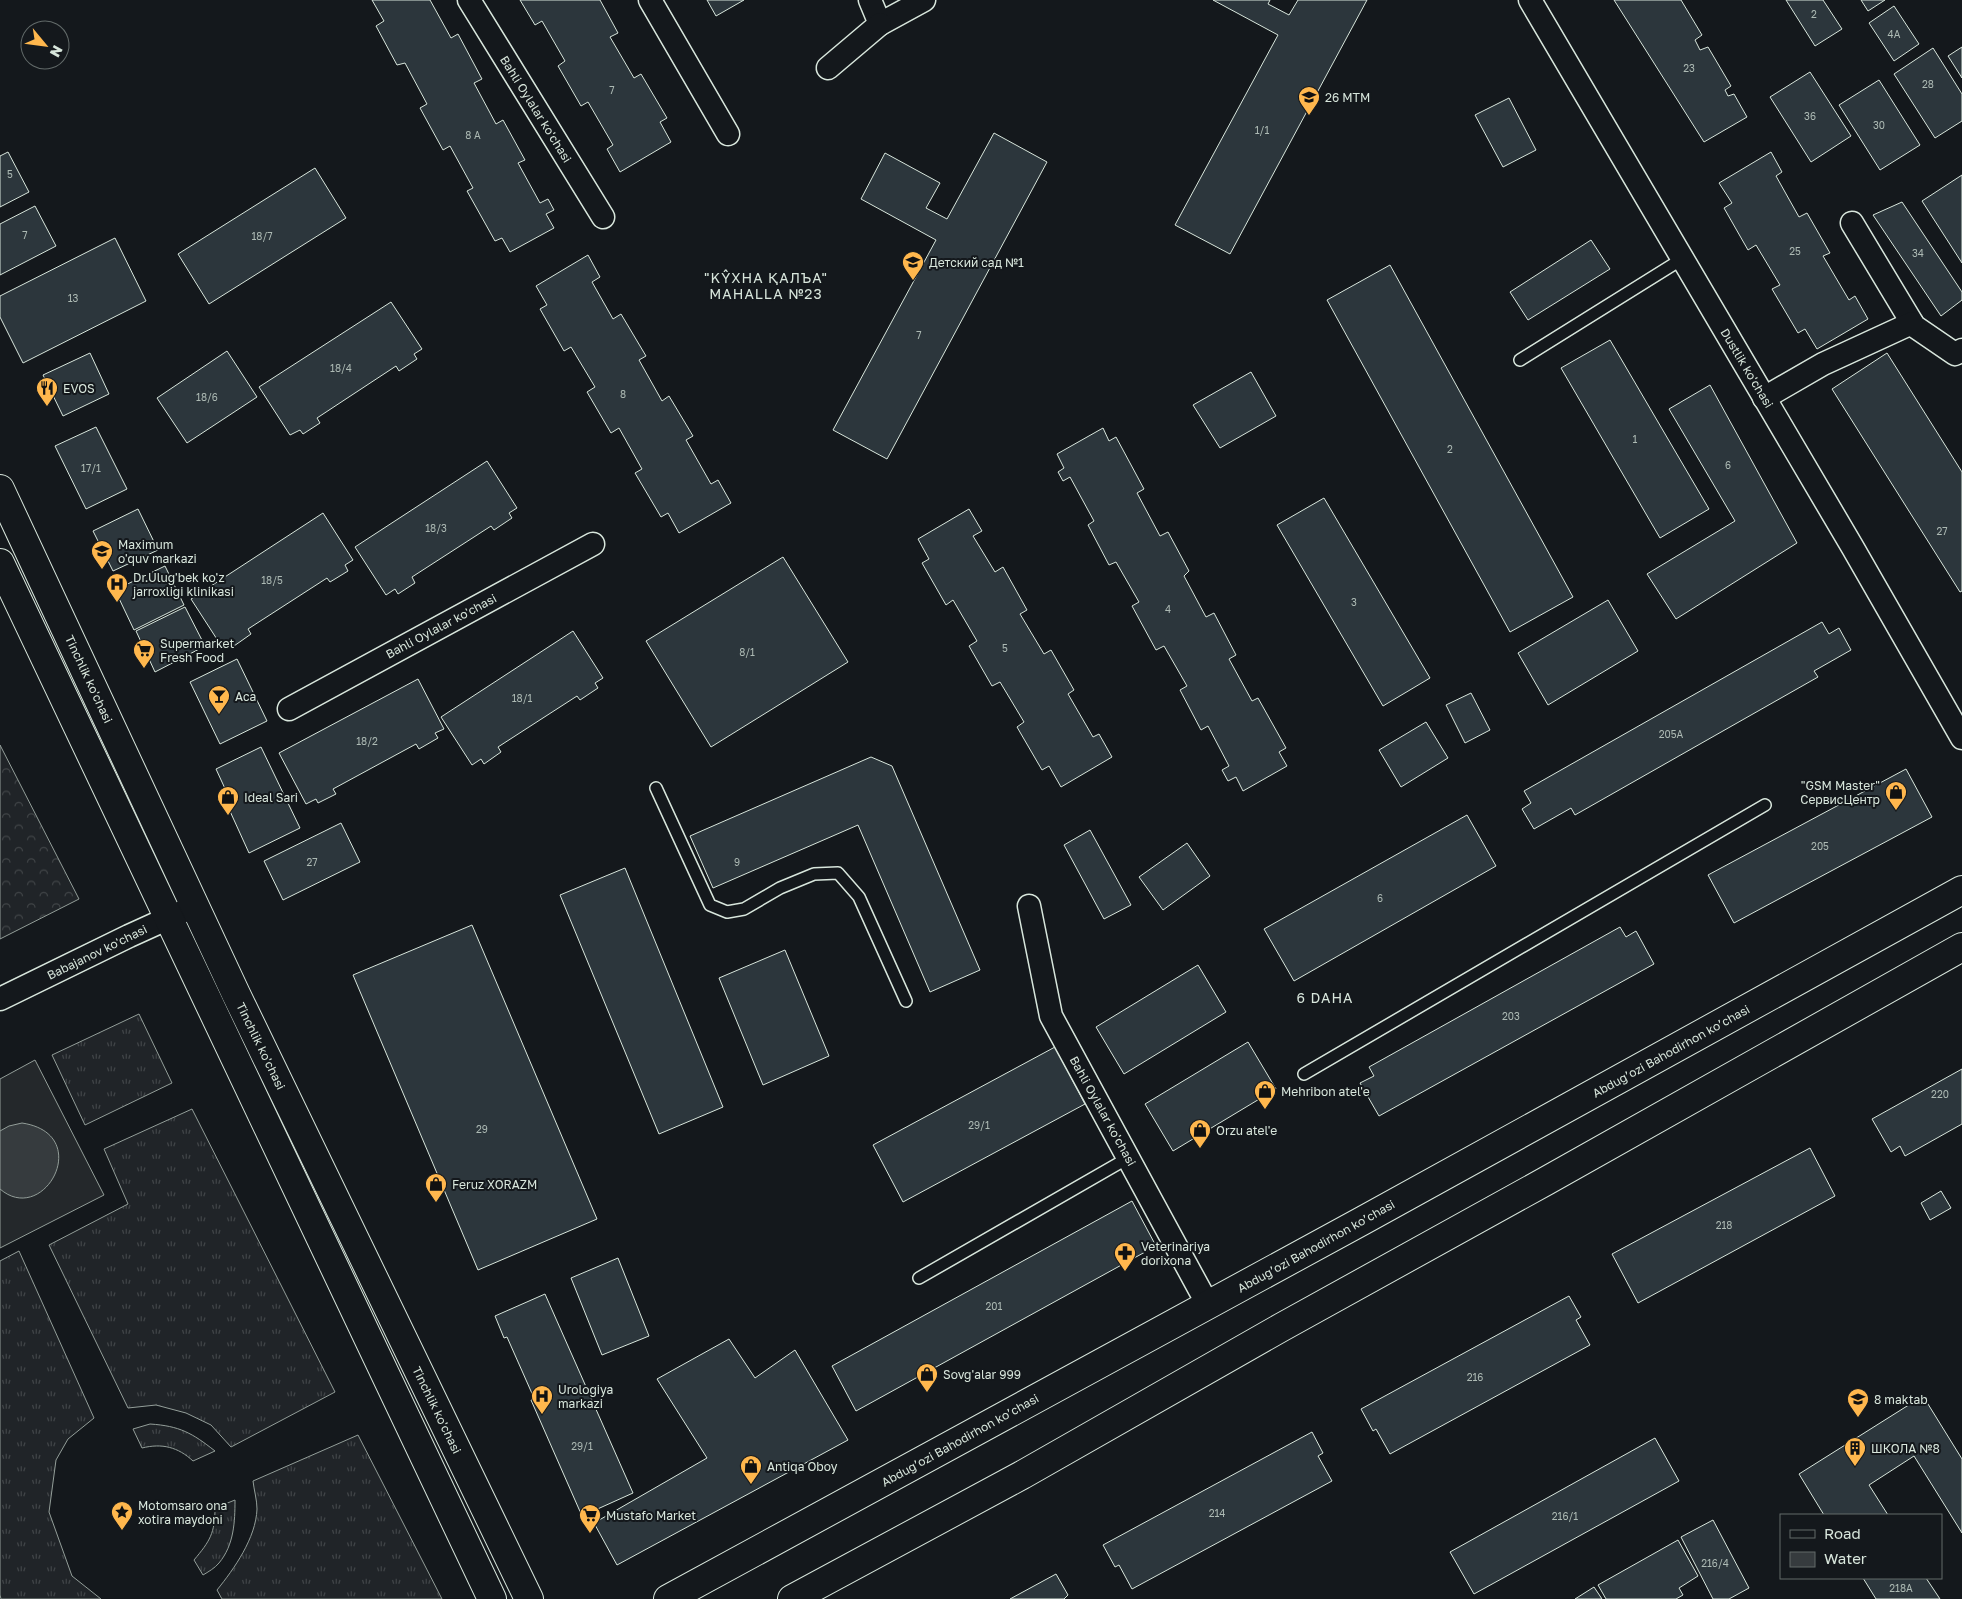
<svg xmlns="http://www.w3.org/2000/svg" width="1962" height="1599" viewBox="0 0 1962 1599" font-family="'Golos Text',sans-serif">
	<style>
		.grass { fill: url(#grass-tufts); stroke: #939e99 }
		.forest { fill: url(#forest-crowns); stroke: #939e99 }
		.parking { fill: #24282b; stroke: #939e99 }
		.water { fill: #363b3e; stroke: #939e99 }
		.building { fill: #2c363c; stroke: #d8e6dc }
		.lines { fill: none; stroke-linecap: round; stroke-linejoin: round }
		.service-casing { stroke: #d8e6dc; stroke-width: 14 }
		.minor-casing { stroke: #d8e6dc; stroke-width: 25 }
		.secondary-casing { stroke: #d8e6dc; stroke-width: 30 }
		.primary-casing { stroke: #d8e6dc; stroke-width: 30 }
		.service { stroke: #14181c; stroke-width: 11 }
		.minor { stroke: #14181c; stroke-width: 22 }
		.secondary { stroke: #14181c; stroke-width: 28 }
		.primary { stroke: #14181c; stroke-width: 28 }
		.labels { text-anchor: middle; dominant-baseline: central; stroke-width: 4; stroke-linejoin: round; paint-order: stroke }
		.number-label { font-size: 10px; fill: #adbab4 }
		.poi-label { font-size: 12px; fill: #d8e6dc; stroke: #14181c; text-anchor: start }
		.street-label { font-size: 12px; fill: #d8e6dc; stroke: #14181c }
		.neighbourhood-label { font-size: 14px; letter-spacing: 1px; fill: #d8e6dc; stroke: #14181c }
	</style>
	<defs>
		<pattern id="grass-tufts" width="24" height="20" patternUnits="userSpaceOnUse" patternTransform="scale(1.25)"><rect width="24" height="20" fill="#202428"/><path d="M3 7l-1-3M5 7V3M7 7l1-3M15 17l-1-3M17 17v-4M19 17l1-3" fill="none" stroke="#404447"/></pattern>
		<pattern id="forest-crowns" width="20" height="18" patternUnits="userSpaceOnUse" patternTransform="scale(1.25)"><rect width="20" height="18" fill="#202428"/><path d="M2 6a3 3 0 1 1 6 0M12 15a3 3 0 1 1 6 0" fill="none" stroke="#404447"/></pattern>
	</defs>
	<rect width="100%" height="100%" fill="#14181c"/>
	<g class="grass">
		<path d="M139,1014L172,1083L85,1125L52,1055Z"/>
		<path d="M192,1109L335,1392L231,1447L211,1425L186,1413L156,1405L128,1408L49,1245L128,1204L104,1149Z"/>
		<path d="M19,1251L94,1418L68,1439L56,1460L49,1512L72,1576L101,1599H1L0,1595V1261Z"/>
		<path d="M150,1424C180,1426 192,1433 215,1451L193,1461C178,1447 162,1443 142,1448L133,1429Z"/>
		<path d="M358,1435L442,1599H222L217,1590C234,1569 256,1538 257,1509C257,1500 254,1490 253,1481Z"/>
		<path d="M235,1500C235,1522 234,1545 219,1563C215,1568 208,1572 203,1575L194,1560C210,1541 215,1533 215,1508Z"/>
	</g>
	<path class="forest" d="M0,745L79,899L0,939Z"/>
	<path class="parking" d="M35,1060L104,1195L0,1248V1079Z"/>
	<path class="water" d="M22,1123C95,1134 44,1227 0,1189V1131L9,1126Z"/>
	<g class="building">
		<path d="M372,0H430L451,38L458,34L482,79L474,83L496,124L503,120L525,160L518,163L540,203L548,199L554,210L546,214L554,228L510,252L502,238L495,241L467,191L473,188L450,146L443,150L420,108L427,104L405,63L397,65L376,26L384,21Z"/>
		<path d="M520,0H600L618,33L610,37L634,78L641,74L667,118L660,122L671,142L620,172L607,149L613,145L588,102L581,106L558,66L565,61L542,21L535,25Z"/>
		<path d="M707,0H744L716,16Z"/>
		<path d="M1213,0H1270L1268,4L1289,15L1298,0H1367L1230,254L1175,225L1278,35Z"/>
		<path d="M1614,0H1681L1702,35L1695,40L1700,50L1708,47L1731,86L1725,90L1728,96L1734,94L1747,117L1704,142Z"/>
		<path d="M1786,0H1823L1842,29L1815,46Z"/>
		<path d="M1861,0H1885L1868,11Z"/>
		<path d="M1894,6L1919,44L1894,61L1869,23Z"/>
		<path d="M1962,47V78L1948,56Z"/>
		<path d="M1933,48L1962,94V121L1935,138L1894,74Z"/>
		<path d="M1810,72L1851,136L1811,162L1770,97Z"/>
		<path d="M1879,80L1920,145L1880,170L1839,105Z"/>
		<path d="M1509,98L1536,150L1503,167L1475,115Z"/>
		<path d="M994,133L1047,162L887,459L833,430L936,240L861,199L885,153L940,183L926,208L947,219Z"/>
		<path d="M8,152L29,192L0,207V156Z"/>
		<path d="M1771,152L1782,172L1776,176L1799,217L1807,213L1830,253L1823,256L1849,300L1855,296L1868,319L1817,349L1805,329L1798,333L1772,289L1780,285L1756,245L1748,250L1724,208L1732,203L1719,183Z"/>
		<path d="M315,168L346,218L209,304L178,254Z"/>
		<path d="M1962,175V263L1922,201Z"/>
		<path d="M1902,202L1962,292V300L1941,316L1873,215Z"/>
		<path d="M35,206L56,246L0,275V224Z"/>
		<path d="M115,238L146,301L23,363L0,317V296Z"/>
		<path d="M1591,240L1610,269L1528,320L1510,292Z"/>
		<path d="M588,255L600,277L592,282L613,319L621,314L646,356L639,360L662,401L669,396L693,436L686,440L711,484L718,480L731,503L679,533L668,513L661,517L635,473L642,469L619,428L611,433L587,392L595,387L571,347L564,351L540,309L547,305L536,286Z"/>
		<path d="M1390,265L1573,597L1510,632L1327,300Z"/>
		<path d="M391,302L422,349L414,354L417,359L399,371L396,366L317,418L320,423L303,434L300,430L290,435L259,387Z"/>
		<path d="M1610,340L1709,509L1660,538L1561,368Z"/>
		<path d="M227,351L257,397L187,443L157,398Z"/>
		<path d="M90,353L109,394L63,416L43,375Z"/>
		<path d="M1887,353L1962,472V591L1960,592L1832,389Z"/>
		<path d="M1251,372L1276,416L1220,448L1193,405Z"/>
		<path d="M1710,385L1797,543L1676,619L1647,574L1735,521L1669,409Z"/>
		<path d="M96,427L127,489L86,509L55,446Z"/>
		<path d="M1103,428L1109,441L1116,437L1144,489L1137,493L1160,536L1168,532L1189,571L1184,576L1206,617L1214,613L1236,655L1229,659L1252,701L1258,698L1286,748L1279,752L1287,766L1243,791L1236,777L1228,781L1222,770L1229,766L1208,726L1201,730L1180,690L1187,686L1164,646L1156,650L1132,606L1139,602L1116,562L1109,565L1088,525L1094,521L1070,477L1063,481L1058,472L1064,468L1057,454Z"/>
		<path d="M487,461L517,508L509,513L512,518L494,530L491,526L412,577L415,583L398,594L395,589L386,595L355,547Z"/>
		<path d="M1324,498L1430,678L1383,706L1277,525Z"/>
		<path d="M138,509L158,550L113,571L93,531Z"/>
		<path d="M969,509L982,531L973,536L995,572L1003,567L1027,610L1020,614L1044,654L1051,650L1074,690L1068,694L1093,737L1099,734L1112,757L1061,787L1049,766L1042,770L1017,727L1024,722L1000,682L992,686L969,646L977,641L953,600L946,605L922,563L929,559L918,539Z"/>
		<path d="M323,513L353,560L345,565L348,571L330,582L327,578L248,629L251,634L234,646L231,641L222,647L191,599Z"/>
		<path d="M783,557L848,662L711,747L646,641Z"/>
		<path d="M165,566L184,605L134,630L115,590Z"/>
		<path d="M1608,600L1638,651L1548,705L1518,653Z"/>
		<path d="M185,607L205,646L155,672L136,631Z"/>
		<path d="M1822,622L1829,634L1839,628L1851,650L1814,671L1818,677L1575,815L1571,808L1534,829L1522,809L1531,803L1524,791Z"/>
		<path d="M573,631L603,678L595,683L598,688L580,700L577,696L498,747L501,752L484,764L481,759L472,765L441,717Z"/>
		<path d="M237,659L267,721L220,744L190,682Z"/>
		<path d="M418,679L444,729L435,733L438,738L419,749L416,744L333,789L336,794L318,803L316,799L306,804L279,753Z"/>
		<path d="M1471,693L1490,730L1465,743L1446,705Z"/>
		<path d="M1426,722L1448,758L1401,787L1379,750Z"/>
		<path d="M261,747L300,828L249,853L229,809L233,806L216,769Z"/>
		<path d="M871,757L892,766L980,970L930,992L858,825L713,888L690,836Z"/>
		<path d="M1906,769L1932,817L1734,923L1708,875Z"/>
		<path d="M1467,815L1496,866L1294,981L1264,929Z"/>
		<path d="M341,823L360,862L283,900L264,861Z"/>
		<path d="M1090,830L1131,905L1104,919L1064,845Z"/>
		<path d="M1187,843L1210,876L1163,910L1139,877Z"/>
		<path d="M625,868L723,1107L659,1134L560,895Z"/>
		<path d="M472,925L597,1219L478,1270L353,975Z"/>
		<path d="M1620,927L1626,937L1636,931L1654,964L1379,1116L1360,1083L1374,1076L1369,1067Z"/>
		<path d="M785,950L829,1056L763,1085L719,978Z"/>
		<path d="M1198,965L1226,1012L1124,1074L1096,1027Z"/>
		<path d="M1248,1042L1276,1089L1173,1151L1145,1104Z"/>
		<path d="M1055,1047L1085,1104L903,1202L873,1145Z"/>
		<path d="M1962,1069V1124L1905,1156L1900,1146L1891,1152L1872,1119Z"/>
		<path d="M1810,1148L1835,1196L1638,1303L1612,1254Z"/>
		<path d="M1941,1191L1951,1208L1930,1220L1921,1203Z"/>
		<path d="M1132,1201L1156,1246L856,1411L832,1366Z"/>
		<path d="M618,1258L649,1336L602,1355L571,1278Z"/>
		<path d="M545,1294L633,1493L582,1516L531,1400L534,1398L507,1337L504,1338L495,1316Z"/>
		<path d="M1569,1296L1581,1317L1576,1320L1590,1345L1390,1454L1376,1429L1373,1431L1361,1409Z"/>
		<path d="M729,1339L755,1378L795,1350L848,1440L617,1565L594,1523L707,1458L657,1379Z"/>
		<path d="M1923,1396L1962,1459V1533L1914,1456L1869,1485L1888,1515H1824L1799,1474Z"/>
		<path d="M1312,1432L1323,1453L1318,1456L1332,1481L1132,1589L1119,1565L1115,1567L1103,1545Z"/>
		<path d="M1655,1438L1679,1481L1474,1594L1450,1552Z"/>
		<path d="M1713,1520L1749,1588L1729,1599H1713L1681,1537Z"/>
		<path d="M1678,1540L1698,1576L1679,1588L1683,1595L1676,1599H1606L1598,1585Z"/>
		<path d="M1056,1574L1068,1595L1064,1599H1010Z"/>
		<path d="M1863,1578H1926L1940,1599H1876Z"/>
		<path d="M1594,1587L1602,1599H1575Z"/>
	</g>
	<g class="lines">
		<g class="service-casing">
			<g id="service">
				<path d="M1520,360L1682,259"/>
				<path d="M656,788L710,905L727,912L744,909L780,888L814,874L838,873L859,897L906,1001"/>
				<path d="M1304,1074L1765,805"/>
				<path d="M919,1278L1128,1158"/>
			</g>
		</g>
		<g class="minor-casing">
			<g id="minor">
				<path d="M469,0L603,217"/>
				<path d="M650,0L728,134"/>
				<path d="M870,0L880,24L924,0"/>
				<path d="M1530,0L1853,548L1962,738"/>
				<path d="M828,68L880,24"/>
				<path d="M1852,223L1914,326L1955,354L1962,350"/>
				<path d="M1764,398L1823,364L1912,323"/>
				<path d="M289,709L593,544"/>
				<path d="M1029,906L1051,1016L1208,1305"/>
				<path d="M0,999L129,936L195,906"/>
			</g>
		</g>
		<g class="secondary-casing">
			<g id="secondary">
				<path d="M0,489L236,994L529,1599"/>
				<path d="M0,563L492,1599"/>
			</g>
		</g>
		<g class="primary-casing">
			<g id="primary">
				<path d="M668,1599L1362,1221L1962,890"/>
				<path d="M792,1599L1022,1475L1282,1327L1546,1181L1962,947"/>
			</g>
		</g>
		<use href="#service" class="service"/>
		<use href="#minor" class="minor"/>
		<use href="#secondary" class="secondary"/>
		<use href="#primary" class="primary"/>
	</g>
	<defs>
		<g id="school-pin" transform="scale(1.125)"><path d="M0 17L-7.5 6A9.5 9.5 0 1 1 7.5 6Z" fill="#ffb74d" stroke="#14181c"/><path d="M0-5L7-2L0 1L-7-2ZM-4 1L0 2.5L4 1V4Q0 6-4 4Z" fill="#111"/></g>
		<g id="restaurant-pin" transform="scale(1.125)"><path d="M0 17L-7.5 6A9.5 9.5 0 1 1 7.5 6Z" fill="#ffb74d" stroke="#14181c"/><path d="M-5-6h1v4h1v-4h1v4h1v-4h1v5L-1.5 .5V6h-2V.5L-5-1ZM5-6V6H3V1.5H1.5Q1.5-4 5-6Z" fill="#111"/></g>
		<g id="hospital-pin" transform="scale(1.125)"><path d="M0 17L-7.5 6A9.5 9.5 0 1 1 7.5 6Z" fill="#ffb74d" stroke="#14181c"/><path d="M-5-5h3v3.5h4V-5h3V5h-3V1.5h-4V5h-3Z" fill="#111"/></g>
		<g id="supermarket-pin" transform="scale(1.125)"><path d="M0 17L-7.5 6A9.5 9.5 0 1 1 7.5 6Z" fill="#ffb74d" stroke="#14181c"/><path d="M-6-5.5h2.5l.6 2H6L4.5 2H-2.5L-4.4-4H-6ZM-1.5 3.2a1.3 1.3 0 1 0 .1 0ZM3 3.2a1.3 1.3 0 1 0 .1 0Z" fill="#111"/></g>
		<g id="bar-pin" transform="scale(1.125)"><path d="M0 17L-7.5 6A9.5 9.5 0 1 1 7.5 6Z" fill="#ffb74d" stroke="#14181c"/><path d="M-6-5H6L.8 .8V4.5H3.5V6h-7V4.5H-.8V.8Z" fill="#111"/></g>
		<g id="shop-pin" transform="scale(1.125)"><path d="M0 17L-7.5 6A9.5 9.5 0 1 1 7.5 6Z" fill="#ffb74d" stroke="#14181c"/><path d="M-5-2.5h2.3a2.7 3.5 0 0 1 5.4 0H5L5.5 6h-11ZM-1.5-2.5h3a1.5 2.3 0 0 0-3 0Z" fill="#111"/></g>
		<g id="pharmacy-pin" transform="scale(1.125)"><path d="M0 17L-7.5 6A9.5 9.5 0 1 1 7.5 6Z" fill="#ffb74d" stroke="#14181c"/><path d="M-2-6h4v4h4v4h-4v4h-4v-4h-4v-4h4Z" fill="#111"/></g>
		<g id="building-pin" transform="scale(1.125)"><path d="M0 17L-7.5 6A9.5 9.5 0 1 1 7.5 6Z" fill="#ffb74d" stroke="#14181c"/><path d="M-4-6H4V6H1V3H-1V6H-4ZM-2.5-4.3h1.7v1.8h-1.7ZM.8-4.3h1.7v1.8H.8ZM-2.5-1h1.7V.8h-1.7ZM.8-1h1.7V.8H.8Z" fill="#111"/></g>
		<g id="sight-pin" transform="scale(1.125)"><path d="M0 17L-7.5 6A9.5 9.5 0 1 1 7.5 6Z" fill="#ffb74d" stroke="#14181c"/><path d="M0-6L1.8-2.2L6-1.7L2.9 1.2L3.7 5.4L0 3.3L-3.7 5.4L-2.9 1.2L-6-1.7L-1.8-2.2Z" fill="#111"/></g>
	</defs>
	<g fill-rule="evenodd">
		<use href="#school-pin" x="1309" y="97"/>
		<use href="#school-pin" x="913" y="262"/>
		<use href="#restaurant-pin" x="47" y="388"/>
		<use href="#school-pin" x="102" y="551"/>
		<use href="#hospital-pin" x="117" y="584"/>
		<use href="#supermarket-pin" x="144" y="650"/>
		<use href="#bar-pin" x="219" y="696"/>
		<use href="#shop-pin" x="1896" y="792"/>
		<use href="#shop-pin" x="228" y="797"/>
		<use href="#shop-pin" x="1265" y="1091"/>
		<use href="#shop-pin" x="1200" y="1130"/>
		<use href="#shop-pin" x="436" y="1184"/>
		<use href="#pharmacy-pin" x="1125" y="1253"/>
		<use href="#shop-pin" x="927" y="1374"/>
		<use href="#hospital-pin" x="542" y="1396"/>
		<use href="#school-pin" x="1858" y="1399"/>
		<use href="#building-pin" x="1855" y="1448"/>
		<use href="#shop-pin" x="751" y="1466"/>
		<use href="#sight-pin" x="122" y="1512"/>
		<use href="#supermarket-pin" x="590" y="1515"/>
	</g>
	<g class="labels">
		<g class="number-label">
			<text x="1814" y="14">2</text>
			<text x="1894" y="34">4А</text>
			<text x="1689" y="68">23</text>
			<text x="1928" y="84">28</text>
			<text x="612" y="90">7</text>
			<text x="1810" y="116">36</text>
			<text x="1879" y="125">30</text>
			<text x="1262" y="130">1/1</text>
			<text x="473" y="135">8 А</text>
			<text x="10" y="174">5</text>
			<text x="25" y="235">7</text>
			<text x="262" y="236">18/7</text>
			<text x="1795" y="251">25</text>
			<text x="1918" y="253">34</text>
			<text x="73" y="298">13</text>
			<text x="919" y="335">7</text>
			<text x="341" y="368">18/4</text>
			<text x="623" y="394">8</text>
			<text x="207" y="397">18/6</text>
			<text x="1635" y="439">1</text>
			<text x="1450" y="449">2</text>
			<text x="1728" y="465">6</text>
			<text x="91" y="468">17/1</text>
			<text x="436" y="528">18/3</text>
			<text x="1942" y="531">27</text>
			<text x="272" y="580">18/5</text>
			<text x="1354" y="602">3</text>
			<text x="1168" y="609">4</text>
			<text x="1005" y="648">5</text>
			<text x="747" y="652">8/1</text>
			<text x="522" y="698">18/1</text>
			<text x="1671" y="734">205A</text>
			<text x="367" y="741">18/2</text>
			<text x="1820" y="846">205</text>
			<text x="312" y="862">27</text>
			<text x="737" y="862">9</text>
			<text x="1380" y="898">6</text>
			<text x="1511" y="1016">203</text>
			<text x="1940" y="1094">220</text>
			<text x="979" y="1125">29/1</text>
			<text x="482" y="1129">29</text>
			<text x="1724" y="1225">218</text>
			<text x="994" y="1306">201</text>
			<text x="1475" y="1377">216</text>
			<text x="582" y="1446">29/1</text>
			<text x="1217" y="1513">214</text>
			<text x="1565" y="1516">216/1</text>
			<text x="1715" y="1563">216/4</text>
			<text x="1901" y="1588">218А</text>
		</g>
		<g class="poi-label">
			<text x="1325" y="97">26 MTM</text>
			<text x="929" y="262">Детский сад №1</text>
			<text x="63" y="388">EVOS</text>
			<text x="118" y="544">Maximum<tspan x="118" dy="14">o'quv markazi</tspan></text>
			<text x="133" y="577">Dr.Ulug'bek ko'z<tspan x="133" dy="14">jarroxligi klinikasi</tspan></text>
			<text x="160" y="643">Supermarket<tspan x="160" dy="14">Fresh Food</tspan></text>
			<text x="235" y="696">Аса</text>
			<text x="1880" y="785" text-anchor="end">"GSM Master"<tspan x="1880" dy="14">СервисЦентр</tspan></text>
			<text x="244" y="797">Ideal Sari</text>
			<text x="1281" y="1091">Mehribon atel'e</text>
			<text x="1216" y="1130">Orzu atel'e</text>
			<text x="452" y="1184">Feruz XORAZM</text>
			<text x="1141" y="1246">Veterinariya<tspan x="1141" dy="14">dorixona</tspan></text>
			<text x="943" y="1374">Sovg'alar 999</text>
			<text x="558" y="1389">Urologiya<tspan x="558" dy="14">markazi</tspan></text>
			<text x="1874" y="1399">8 maktab</text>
			<text x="1871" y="1448">ШКОЛА №8</text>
			<text x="767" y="1466">Antiqa Oboy</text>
			<text x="138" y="1505">Motomsaro ona<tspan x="138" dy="14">xotira maydoni</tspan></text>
			<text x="606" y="1515">Mustafo Market</text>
		</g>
		<g class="street-label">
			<text transform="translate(536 109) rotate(58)">Bahli Oylalar ko'chasi</text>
			<text transform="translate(1747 368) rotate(59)">Dustlik ko'chasi</text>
			<text transform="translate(441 626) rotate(-28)">Bahli Oylalar ko'chasi</text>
			<text transform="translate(89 679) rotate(65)">Tinchlik ko'chasi</text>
			<text transform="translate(97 952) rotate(-26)">Babajanov ko'chasi</text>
			<text transform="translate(261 1046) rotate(64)">Tinchlik ko'chasi</text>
			<text transform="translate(1671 1051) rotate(-29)">Abdug’ozi Bahodirhon ko’chasi</text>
			<text transform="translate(1103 1111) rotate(61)">Bahli Oylalar ko'chasi</text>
			<text transform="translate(1316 1246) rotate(-29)">Abdug’ozi Bahodirhon ko’chasi</text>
			<text transform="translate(437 1410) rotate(64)">Tinchlik ko'chasi</text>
			<text transform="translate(960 1440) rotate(-29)">Abdug’ozi Bahodirhon ko’chasi</text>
		</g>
		<g class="neighbourhood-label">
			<text x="766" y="277">"KŶХНА ҚАЛЪА"<tspan x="766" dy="16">MAHALLA №23</tspan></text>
			<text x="1325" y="997">6 DAHA</text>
		</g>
	</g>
	<rect x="1780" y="1514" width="162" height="65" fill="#14181c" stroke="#626a69"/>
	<rect x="1790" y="1530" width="25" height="8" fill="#14181c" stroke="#626a69"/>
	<text x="1824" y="1539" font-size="15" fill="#d8e6dc">Road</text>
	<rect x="1790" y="1552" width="25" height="15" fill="#363b3e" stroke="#626a69"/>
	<text x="1824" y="1564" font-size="15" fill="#d8e6dc">Water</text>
	<g transform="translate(45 45) rotate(119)"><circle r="24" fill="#14181c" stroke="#626a69"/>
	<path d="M0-4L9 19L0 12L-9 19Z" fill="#ffb74d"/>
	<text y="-8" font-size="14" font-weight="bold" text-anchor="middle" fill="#d8e6dc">N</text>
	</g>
</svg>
